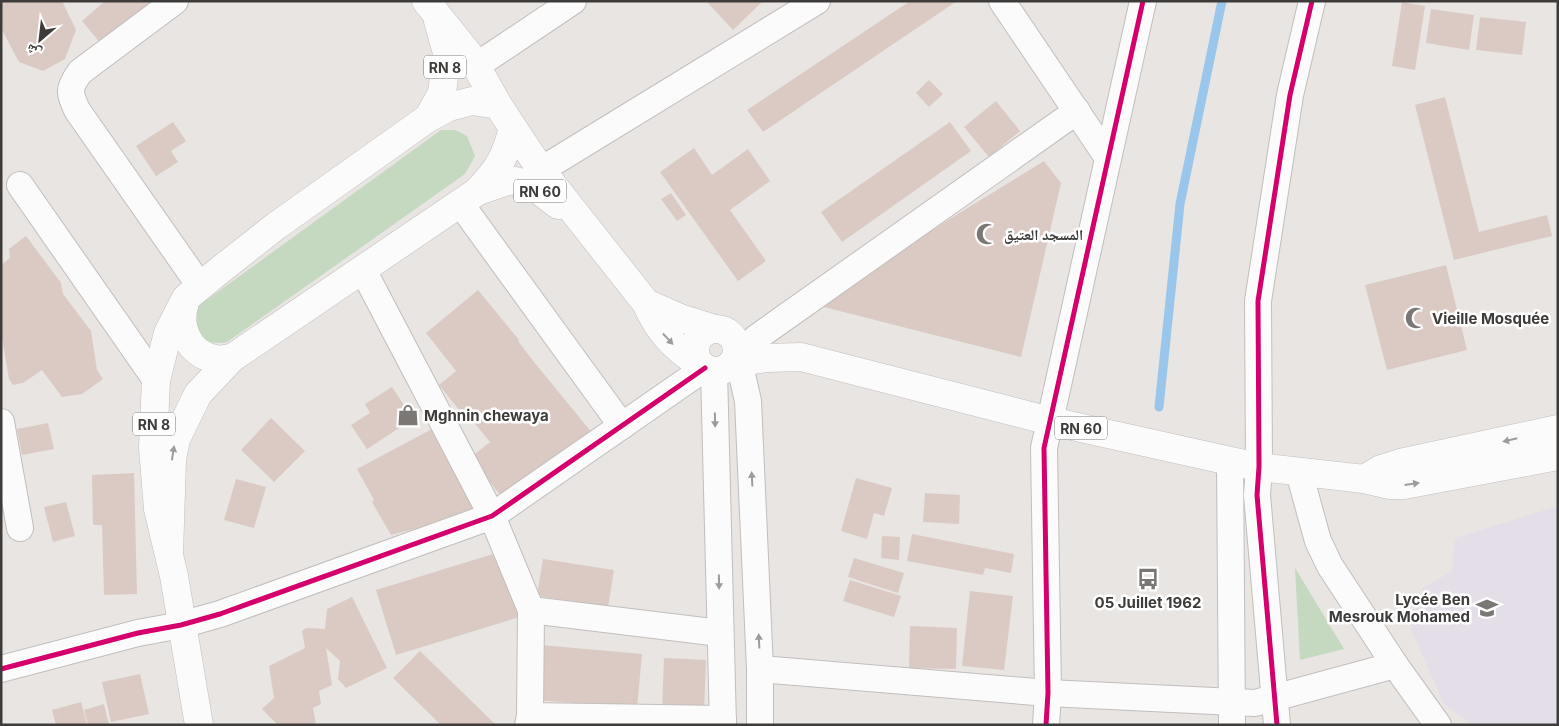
<svg xmlns="http://www.w3.org/2000/svg" width="1559" height="726" viewBox="0 0 1559 726" font-family="Inter,'Noto Naskh Arabic',sans-serif">
	<style>
		.education { fill: #e4dee8 }
		.green { fill: #c5d8c0 }
		.lines { fill: none; stroke-linecap: round; stroke-linejoin: round }
		.stream { stroke: #9ac6eb; stroke-width: 9 }
		.building { fill: #dbcac4 }
		.minor-casing { stroke: #c1bebd; stroke-width: 28 }
		.major-casing { stroke: #c1bebd; stroke-width: 29 }
		.minor { stroke: #fcfbfb; stroke-width: 26 }
		.major { stroke: #fcfbfb; stroke-width: 28 }
		.cycleway-casing { stroke: #fff; stroke-width: 8 }
		.cycleway { stroke: #d6006c; stroke-width: 5 }
		.oneway { fill: #9d9c9a }
		.labels { text-anchor: middle; dominant-baseline: central; stroke-width: 5; stroke-linejoin: round; paint-order: stroke }
		.shield { fill: #fff; stroke: #787675; stroke-width: 1 }
		.shield-label { font-size: 14px; font-weight: bold; fill: #3e3c3a }
		.poi-label { font-size: 15px; font-weight: bold; fill: #3e3c3a; stroke: #fff; text-anchor: start }
	</style>
	<rect width="100%" height="100%" fill="#e8e5e3"/>
	<path class="education" d="M1558,506V725H1473L1444,704L1410,627L1423,588L1452,571L1455,538Z"/>
	<g class="green">
		<path d="M441,130H455L467,136L475,156L465,174L227,342C215,345 199,342 196,328C195,322 197,314 197,307Z"/>
		<path d="M1295,568L1344,649L1300,660Z"/>
	</g>
	<g class="lines">
		<path class="stream" d="M1159,407L1180,204L1222,1"/>
	</g>
	<g class="building">
		<path d="M1,1H62L76,30L65,59L43,71L19,62L1,28Z"/>
		<path d="M105,1H157L103,46L82,21Z"/>
		<path d="M706,1H763L733,30Z"/>
		<path d="M910,1H957L763,132L747,110Z"/>
		<path d="M1402,2L1425,6L1415,70L1392,66Z"/>
		<path d="M1431,9L1474,15L1469,50L1426,43Z"/>
		<path d="M1480,17L1526,22L1522,55L1476,50Z"/>
		<path d="M929,80L943,94L929,107L916,93Z"/>
		<path d="M1445,97L1479,232L1547,215L1552,236L1454,260L1415,105Z"/>
		<path d="M996,101L1020,131L989,157L964,127Z"/>
		<path d="M173,122L186,141L171,151L178,162L156,176L136,146Z"/>
		<path d="M950,122L971,151L842,242L821,212Z"/>
		<path d="M694,148L712,175L748,149L770,181L730,210L766,261L738,281L660,172Z"/>
		<path d="M1044,161L1061,183L1021,357L808,303L841,286Z"/>
		<path d="M671,193L686,215L677,221L661,199Z"/>
		<path d="M26,236L61,283L63,294L91,331L97,370L103,379L82,394L62,397L42,370L23,383L13,385L9,379L1,332V265L10,258L9,249Z"/>
		<path d="M1446,265L1467,350L1387,370L1365,285Z"/>
		<path d="M478,290L519,340L518,341L534,362L593,434L507,503L470,458L490,442L463,409L460,411L439,385L456,371L426,333Z"/>
		<path d="M392,387L413,419L367,449L351,425L370,413L365,404Z"/>
		<path d="M271,418L305,451L274,482L241,450Z"/>
		<path d="M48,423L54,449L22,455L17,429Z"/>
		<path d="M432,429L475,509L452,519L391,535L372,502L374,500L357,469Z"/>
		<path d="M134,473L137,594L104,595L102,525H93L92,475Z"/>
		<path d="M856,478L892,488L884,516L874,513L867,539L841,531Z"/>
		<path d="M236,479L266,487L254,528L224,520Z"/>
		<path d="M925,493L960,495L959,524L923,522Z"/>
		<path d="M66,502L75,536L53,542L44,507Z"/>
		<path d="M912,534L1014,554L1011,573L985,568L983,575L907,561Z"/>
		<path d="M882,536L900,537L899,560L881,558Z"/>
		<path d="M503,551L523,616L396,655L376,590Z"/>
		<path d="M854,558L904,573L898,593L848,577Z"/>
		<path d="M543,559L614,570L608,607L537,596Z"/>
		<path d="M850,580L901,596L894,617L843,601Z"/>
		<path d="M970,591L1013,596L1004,670L962,666Z"/>
		<path d="M352,597L387,668L346,688L338,679L340,661L326,648L332,685L319,691L321,704L313,708L316,725H278L262,709L274,698L269,666L305,648L302,631L306,628L325,629L327,609Z"/>
		<path d="M910,626L957,628L956,669L909,668Z"/>
		<path d="M541,645L642,654L637,708L536,700Z"/>
		<path d="M420,651L496,725H441L393,678Z"/>
		<path d="M664,658L706,660L704,711L662,709Z"/>
		<path d="M140,674L149,714L111,722L102,682Z"/>
		<path d="M81,702L87,725H56L52,710Z"/>
		<path d="M104,704L109,725H88L84,710Z"/>
	</g>
	<g class="lines">
		<g class="minor-casing">
			<g id="minor">
				<path d="M175,1L80,72C68,89 69,92 77,110L200,286"/>
				<path d="M1002,1L1108,158"/>
				<path d="M476,66L573,1"/>
				<path d="M541,170L817,1"/>
				<path d="M20,185L156,380"/>
				<path d="M460,203L622,426"/>
				<path d="M363,270L492,516L531,610L530,716L528,725"/>
				<path d="M756,338L1077,111"/>
				<path d="M737,353L748,401L760,669V725"/>
				<path d="M714,371L723,725"/>
				<path d="M1,422L20,528"/>
				<path d="M1230,461L1232,725"/>
				<path d="M1299,472L1318,541L1330,566L1395,665L1438,725"/>
				<path d="M531,610L720,633"/>
				<path d="M1,669L138,633L181,625L220,614L492,516L705,368"/>
				<path d="M760,669L1048,693L1255,703L1395,665"/>
				<path d="M530,716L723,719"/>
				<path d="M1046,725L1048,693L1044,448L1143,1"/>
				<path d="M1277,725L1257,495L1259,467L1258,301L1290,95L1312,1"/>
			</g>
		</g>
		<g class="major-casing">
			<g id="major">
				<path d="M426,1L471,57L498,105"/>
				<path d="M428,118L442,93L447,53L438,21"/>
				<path d="M513,128L541,170L646,303C658,331 675,349 700,364"/>
				<path d="M478,191L511,180L532,185L558,205"/>
				<path d="M185,302C177,326 188,355 216,359C221,360 227,359 232,358"/>
				<path d="M646,303L680,318L715,329"/>
				<circle cx="716" cy="350" r="21"/>
				<path d="M732,363L766,358L801,357L1050,421L1230,461L1259,467L1364,479L1390,485H1404L1558,456"/>
				<path d="M1364,479L1381,469L1400,463L1558,429"/>
				<path d="M169,554L172,459L176,439L198,394L232,358L478,191C499,168 505,158 513,128L498,105L472,101L449,107L428,118L276,226L220,270L186,298L168,333L156,380L153,448L158,509L174,576L199,725"/>
			</g>
		</g>
		<use href="#minor" class="minor"/>
		<use href="#major" class="major"/>
		<g class="cycleway-casing">
			<g id="cycleway">
				<path d="M1,669L138,633L181,625L220,614L492,516L705,368"/>
				<path d="M1046,725L1048,693L1044,448L1143,1"/>
				<path d="M1277,725L1257,495L1259,467L1258,301L1290,95L1312,1"/>
			</g>
		</g>
		<use href="#cycleway" class="cycleway"/>
	</g>
	<defs><path id="oneway-solid" d="M-6-.8H1V-3.2L6.5 0L1 3.2V.8H-6Z" transform="scale(1.25)"/></defs>
	<g class="oneway">
		<use href="#oneway-solid" transform="translate(668 339) rotate(47)"/>
		<use href="#oneway-solid" transform="translate(715 420) rotate(89)"/>
		<use href="#oneway-solid" transform="translate(1510 440) rotate(167)"/>
		<use href="#oneway-solid" transform="translate(173 453) rotate(-81)"/>
		<use href="#oneway-solid" transform="translate(752 479) rotate(-93)"/>
		<use href="#oneway-solid" transform="translate(1412 484) rotate(-8)"/>
		<use href="#oneway-solid" transform="translate(719 582) rotate(89)"/>
		<use href="#oneway-solid" transform="translate(759 641) rotate(-93)"/>
	</g>
	<defs>
		<g id="mosque-bare" transform="scale(1.725)"><path d="M3.5-4.9A6 6 0 1 0 3.5 4.9A5 5 0 1 1 3.5-4.9Z" fill="#7a7775" stroke="#fff" stroke-width="2.5" paint-order="stroke"/></g>
		<g id="shop-bare" transform="scale(1.725)"><path d="M-5-2.5h2.3a2.7 3.5 0 0 1 5.4 0H5L5.5 6h-11ZM-1.5-2.5h3a1.5 2.3 0 0 0-3 0Z" fill="#7a7775" stroke="#fff" stroke-width="2.5" paint-order="stroke"/></g>
		<g id="bus-bare" transform="scale(1.725)"><path d="M-5-6H5V4H4V6H2V4H-2V6H-4V4H-5ZM-3.5-4V0h7V-4ZM-3.5 1.2v1.5H-2V1.2ZM2 1.2v1.5H3.5V1.2Z" fill="#7a7775" stroke="#fff" stroke-width="2.5" paint-order="stroke"/></g>
		<g id="school-bare" transform="scale(1.725)"><path d="M0-5L7-2L0 1L-7-2ZM-4 1L0 2.5L4 1V4Q0 6-4 4Z" fill="#7a7775" stroke="#fff" stroke-width="2.5" paint-order="stroke"/></g>
	</defs>
	<g fill-rule="evenodd">
		<use href="#mosque-bare" x="987" y="234"/>
		<use href="#mosque-bare" x="1416" y="318"/>
		<use href="#shop-bare" x="408" y="415"/>
		<use href="#bus-bare" x="1148" y="579"/>
		<use href="#school-bare" x="1487" y="608"/>
	</g>
	<g class="labels">
		<g class="shield">
			<rect x="424" y="55.5" width="42" height="23" rx="4"/>
			<rect x="514" y="179.5" width="52" height="23" rx="4"/>
			<rect x="133" y="412.5" width="42" height="23" rx="4"/>
			<rect x="1055" y="416.5" width="52" height="23" rx="4"/>
		</g>
		<g class="shield-label">
			<text x="445" y="67">RN 8</text>
			<text x="540" y="191">RN 60</text>
			<text x="154" y="424">RN 8</text>
			<text x="1081" y="428">RN 60</text>
		</g>
		<g class="poi-label">
			<text x="1004" y="234">المسجد العتيق</text>
			<text x="1432" y="318">Vieille Mosquée</text>
			<text x="424" y="415">Mghnin chewaya</text>
			<text x="1470" y="599" text-anchor="end">Lycée Ben<tspan x="1470" dy="17">Mesrouk Mohamed</tspan></text>
			<text x="1148" y="602" text-anchor="middle">05 Juillet 1962</text>
		</g>
	</g>
	<rect width="1559" height="726" fill="none" stroke="#3e3c3a" stroke-width="5"/>
	<g transform="translate(40 40) rotate(208)" stroke="#ffffff" stroke-width="4" paint-order="stroke">
	<path d="M0-4L9 19L0 12L-9 19Z" fill="#3e3c3a"/>
	<text y="-8" font-size="14" font-weight="bold" text-anchor="middle" fill="#3e3c3a">ش</text>
	</g>
</svg>
